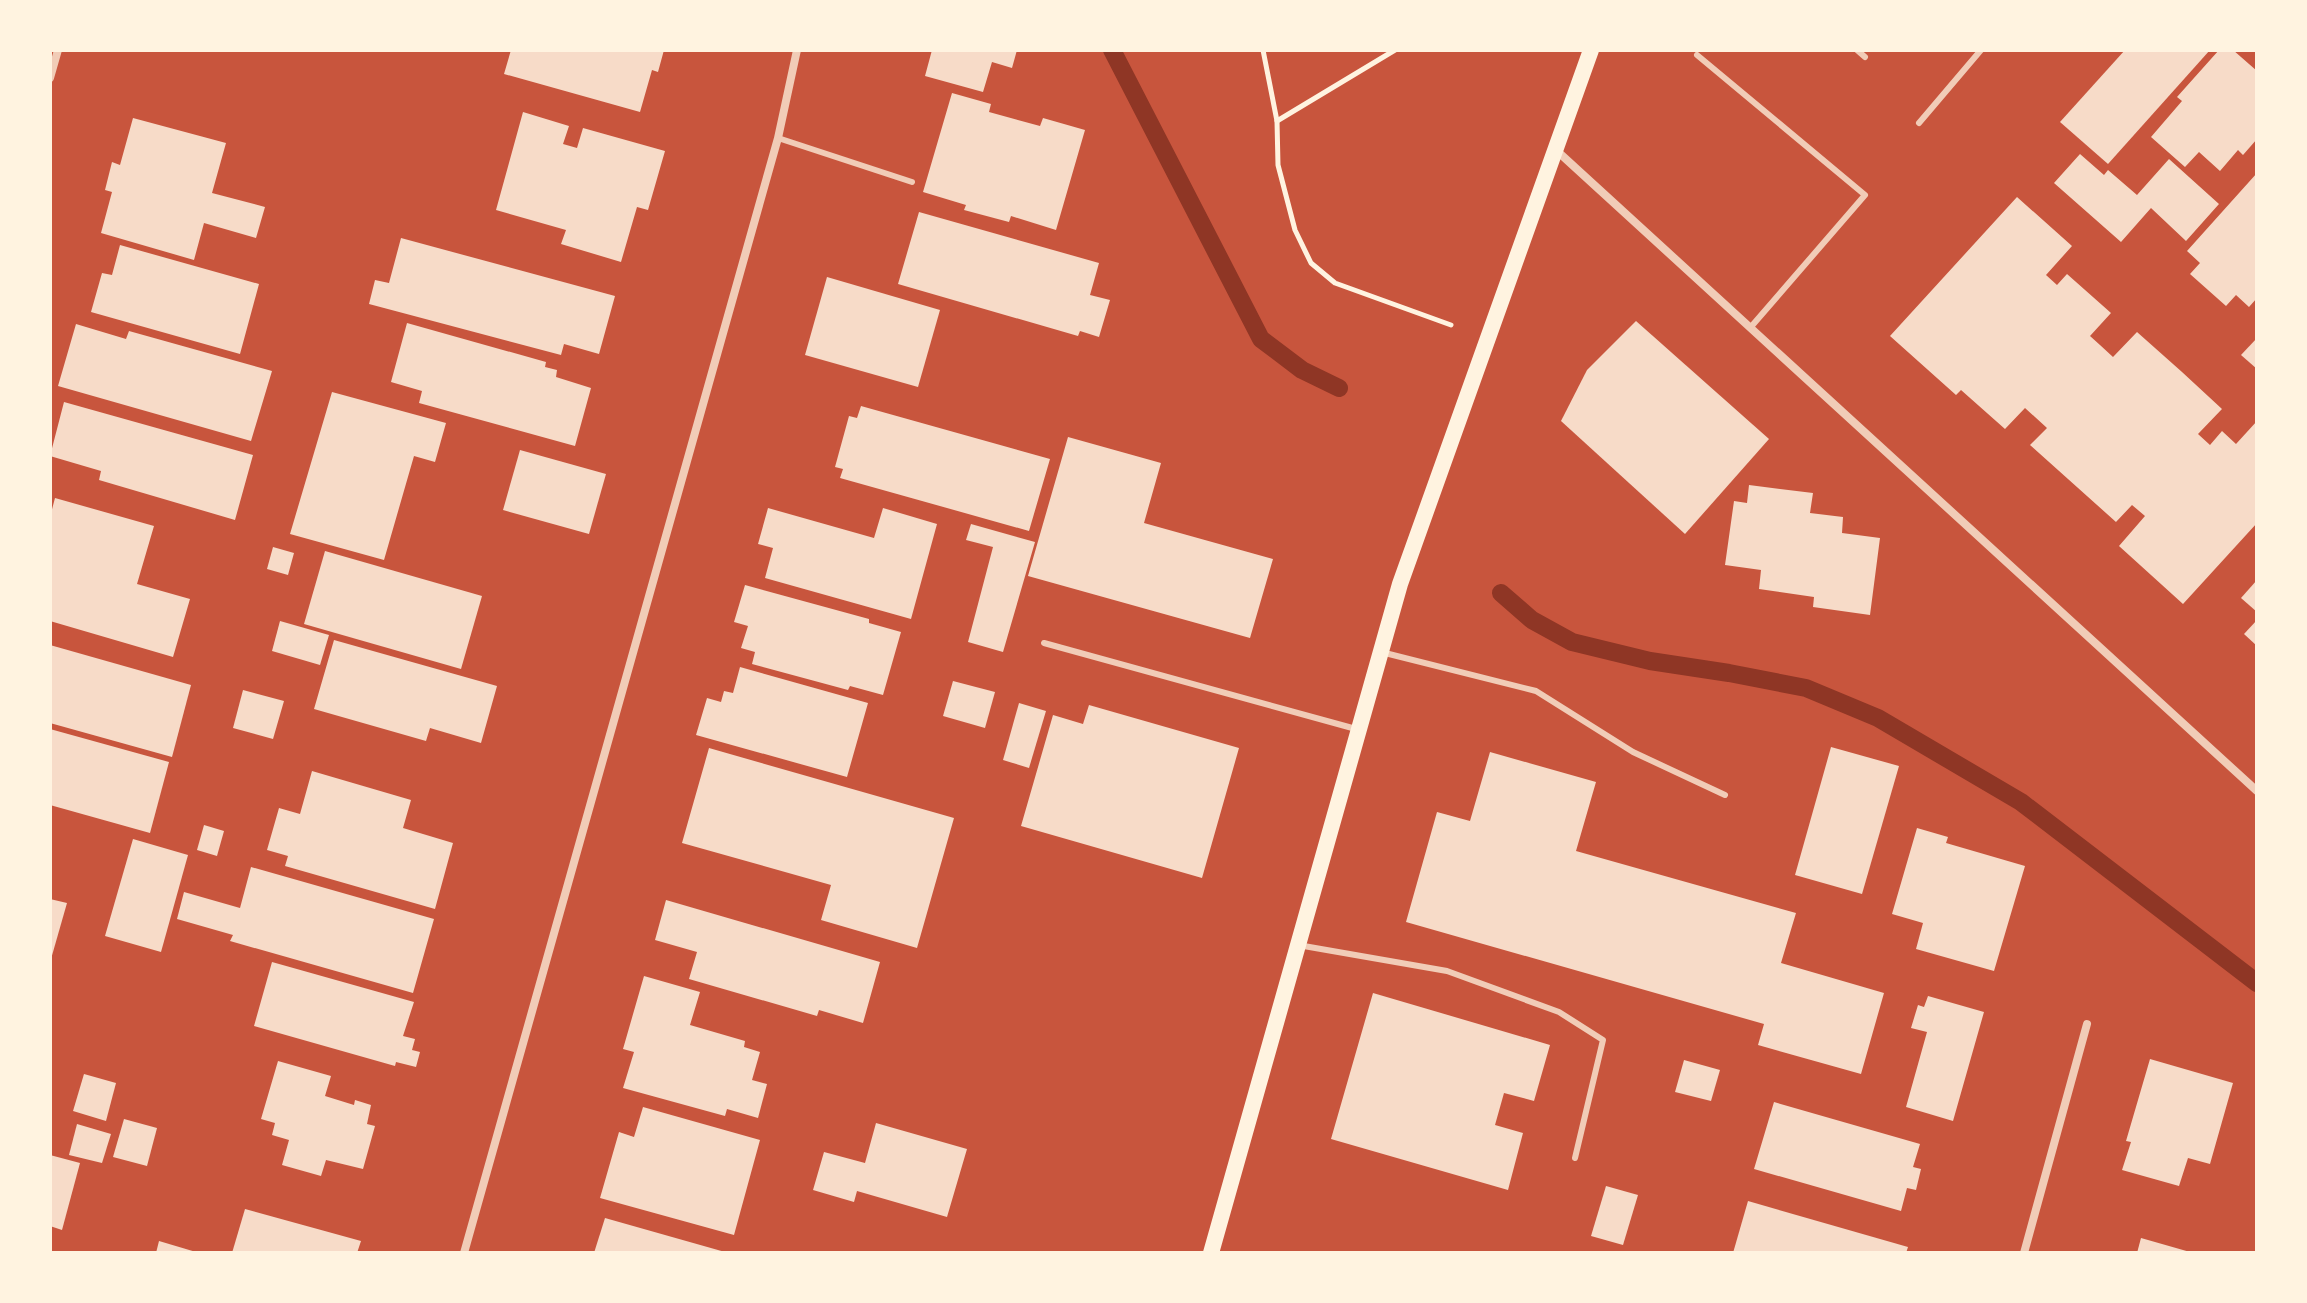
<svg xmlns="http://www.w3.org/2000/svg" width="2307" height="1303" viewBox="0 0 2307 1303" font-family="'DejaVu Sans',sans-serif">
	<style>
		.lines { fill: none; stroke-linecap: round; stroke-linejoin: round }
		.stream { stroke: #8f3625; stroke-width: 18 }
		.building { fill: #f7dbc8 }
		.path { stroke: #fff3e0; stroke-width: 5 }
		.service { stroke: #f1ccb7; stroke-width: 6 }
		.minor { stroke: #f1ccb7; stroke-width: 8 }
		.secondary { stroke: #fff3e0; stroke-width: 16 }
	</style>
	<rect width="100%" height="100%" fill="#c8553d"/>
	<g class="lines">
		<g class="stream">
			<path d="M1112,50L1261,339L1302,370L1339,388"/>
			<path d="M1501,593L1532,620L1572,642L1650,661L1729,673L1806,688L1878,718L2021,802L2257,983"/>
		</g>
	</g>
	<g class="building">
		<path d="M511,50H664L658,72L652,70L640,112L504,74Z"/>
		<path d="M932,50H1017L1012,68L992,62L983,92L925,76Z"/>
		<path d="M2125,50H2210L2108,164L2060,122Z"/>
		<path d="M2219,50H2233L2257,71V139L2243,155L2238,150L2220,171L2199,152L2185,167L2151,137L2182,101L2177,97Z"/>
		<path d="M952,93L991,104L989,112L1040,126L1043,118L1085,130L1056,230L1011,216L1009,222L964,210L966,205L923,192Z"/>
		<path d="M523,112L569,126L563,144L577,148L583,128L665,151L648,210L637,207L621,262L561,244L566,230L496,210Z"/>
		<path d="M133,118L226,143L212,193L265,207L256,238L204,223L194,260L101,233L112,192L105,190L112,162L120,165Z"/>
		<path d="M2080,154L2104,175L2108,170L2137,195L2169,159L2219,204L2186,241L2151,208L2121,242L2054,183Z"/>
		<path d="M2257,173V298L2249,307L2236,295L2226,306L2190,274L2200,263L2187,251Z"/>
		<path d="M2017,197L2072,246L2046,275L2057,285L2067,274L2111,313L2090,336L2100,345L2113,357L2137,332L2182,372L2222,409L2198,434L2210,445L2222,431L2236,444L2257,421V523L2183,604L2119,546L2145,516L2132,505L2116,522L2030,445L2047,428L2025,408L2005,429L1961,390L1956,395L1890,336Z"/>
		<path d="M919,212L1099,263L1090,295L1110,300L1099,337L1080,331L1078,336L898,284Z"/>
		<path d="M401,238L615,296L599,354L564,344L561,355L369,304L375,280L389,283Z"/>
		<path d="M120,245L259,284L240,354L91,312L102,273L112,275Z"/>
		<path d="M827,277L940,310L918,387L805,355Z"/>
		<path d="M1636,321L1769,439L1685,534L1561,421L1587,370Z"/>
		<path d="M407,323L546,362L545,367L557,370L556,377L591,388L575,446L419,403L422,391L391,382Z"/>
		<path d="M76,324L126,339L129,331L272,371L251,441L58,386Z"/>
		<path d="M2257,338V369L2241,355Z"/>
		<path d="M332,392L446,423L435,462L414,456L384,560L290,534Z"/>
		<path d="M64,402L253,455L235,520L99,480L101,471L50,456Z"/>
		<path d="M861,406L1050,459L1029,531L840,478L843,469L835,467L849,416L857,418Z"/>
		<path d="M1068,437L1161,463L1144,523L1273,559L1250,638L1028,576Z"/>
		<path d="M520,450L606,474L589,534L503,510Z"/>
		<path d="M1749,485L1813,493L1810,513L1843,517L1842,533L1880,538L1870,615L1813,607L1814,597L1759,589L1761,570L1725,565L1734,501L1747,503Z"/>
		<path d="M55,498L154,526L137,584L190,599L173,657L50,621V517Z"/>
		<path d="M768,508L874,538L883,508L937,524L911,619L765,578L773,548L758,544Z"/>
		<path d="M971,524L1035,542L1003,652L968,642L993,547L966,540Z"/>
		<path d="M273,547L294,553L288,575L267,569Z"/>
		<path d="M325,551L482,596L461,669L304,624Z"/>
		<path d="M2257,580V612L2241,598Z"/>
		<path d="M745,585L869,619V623L901,632L883,695L850,686L848,690L752,664L755,652L741,648L748,626L734,622Z"/>
		<path d="M2257,620V646L2244,634Z"/>
		<path d="M280,621L329,635L320,665L272,651Z"/>
		<path d="M334,640L497,686L481,743L430,728L426,741L314,709Z"/>
		<path d="M50,645L191,685L172,757L50,723Z"/>
		<path d="M740,667L868,703L847,777L696,735L707,698L721,702L724,691L733,693Z"/>
		<path d="M953,681L995,692L985,728L943,716Z"/>
		<path d="M243,690L284,701L273,739L233,728Z"/>
		<path d="M1019,703L1046,711L1029,768L1003,760Z"/>
		<path d="M1089,705L1239,748L1202,878L1021,826L1053,715L1083,724Z"/>
		<path d="M50,729L169,762L150,833L50,805Z"/>
		<path d="M1831,747L1899,766L1862,894L1795,875Z"/>
		<path d="M709,748L954,818L917,948L821,920L831,885L682,843Z"/>
		<path d="M1490,752L1596,782L1576,851L1796,913L1781,963L1884,993L1861,1074L1758,1045L1764,1024L1406,922L1437,812L1470,821Z"/>
		<path d="M312,771L411,800L403,828L453,843L435,909L285,866L288,856L267,850L279,808L300,814Z"/>
		<path d="M204,825L224,831L217,856L197,850Z"/>
		<path d="M1917,828L1948,837L1946,843L2025,866L1994,971L1916,949L1923,923L1892,914Z"/>
		<path d="M133,839L188,855L161,952L105,936Z"/>
		<path d="M251,867L434,919L413,993L230,941L233,935L177,919L184,892L240,908Z"/>
		<path d="M50,899L67,903L51,959H50Z"/>
		<path d="M666,900L880,962L863,1023L819,1010L817,1016L689,979L697,952L655,940Z"/>
		<path d="M272,962L414,1002L403,1036L415,1039L412,1050L420,1052L416,1067L396,1062L395,1066L254,1026Z"/>
		<path d="M644,976L700,992L690,1025L745,1041L744,1047L760,1052L752,1080L767,1084L758,1118L727,1109L725,1116L623,1088L634,1052L623,1049Z"/>
		<path d="M1373,993L1550,1045L1534,1101L1504,1093L1495,1125L1523,1133L1508,1190L1331,1139Z"/>
		<path d="M1928,996L1984,1012L1953,1121L1906,1107L1927,1032L1911,1028L1918,1005L1924,1007Z"/>
		<path d="M2150,1059L2233,1083L2210,1164L2188,1158L2179,1186L2122,1170L2131,1142L2126,1141Z"/>
		<path d="M1684,1060L1720,1070L1711,1101L1675,1092Z"/>
		<path d="M278,1061L331,1076L325,1096L354,1105L355,1100L371,1105L367,1124L375,1126L363,1169L326,1160L321,1176L282,1165L289,1140L272,1135L275,1123L261,1119Z"/>
		<path d="M84,1074L116,1083L106,1121L73,1111Z"/>
		<path d="M1774,1102L1920,1144L1913,1167L1921,1169L1916,1190L1907,1188L1901,1211L1754,1169Z"/>
		<path d="M643,1107L760,1140L734,1235L600,1198L619,1132L634,1137Z"/>
		<path d="M124,1119L157,1128L147,1166L113,1157Z"/>
		<path d="M876,1123L967,1149L947,1217L857,1191L854,1202L813,1190L824,1152L865,1163Z"/>
		<path d="M77,1124L111,1134L102,1163L69,1155Z"/>
		<path d="M50,1155L80,1163L62,1230L50,1226Z"/>
		<path d="M1606,1186L1638,1195L1623,1245L1591,1236Z"/>
		<path d="M1748,1201L1908,1247L1906,1253H1733Z"/>
		<path d="M245,1209L361,1241L357,1253H232Z"/>
		<path d="M605,1218L725,1252V1253H594Z"/>
		<path d="M2141,1238L2190,1252V1253H2137Z"/>
		<path d="M159,1241L196,1252V1253H156Z"/>
	</g>
	<g class="lines">
		<g class="path">
			<path d="M1263,50L1277,121L1278,165L1295,230L1311,263L1335,283L1451,325"/>
			<path d="M1277,121L1395,50"/>
		</g>
		<g class="service">
			<path d="M1857,50L1865,57"/>
			<path d="M1697,55L1865,195L1750,328"/>
			<path d="M1919,123L1981,50"/>
			<path d="M778,138L912,182"/>
			<path d="M1044,643L1356,729"/>
			<path d="M1381,652L1536,691L1633,752L1725,795"/>
			<path d="M1298,945L1447,971L1559,1012L1603,1040L1575,1158"/>
		</g>
		<g class="minor">
			<path d="M50,78L58,50"/>
			<path d="M1556,150L2257,791"/>
			<path d="M464,1253L778,138L797,50"/>
			<path d="M2024,1253L2087,1024"/>
		</g>
		<path class="secondary" d="M1211,1253L1400,584L1591,50"/>
	</g>
	<rect width="2307" height="1303" fill="none" stroke="#fff3e0" stroke-width="104"/>
</svg>
